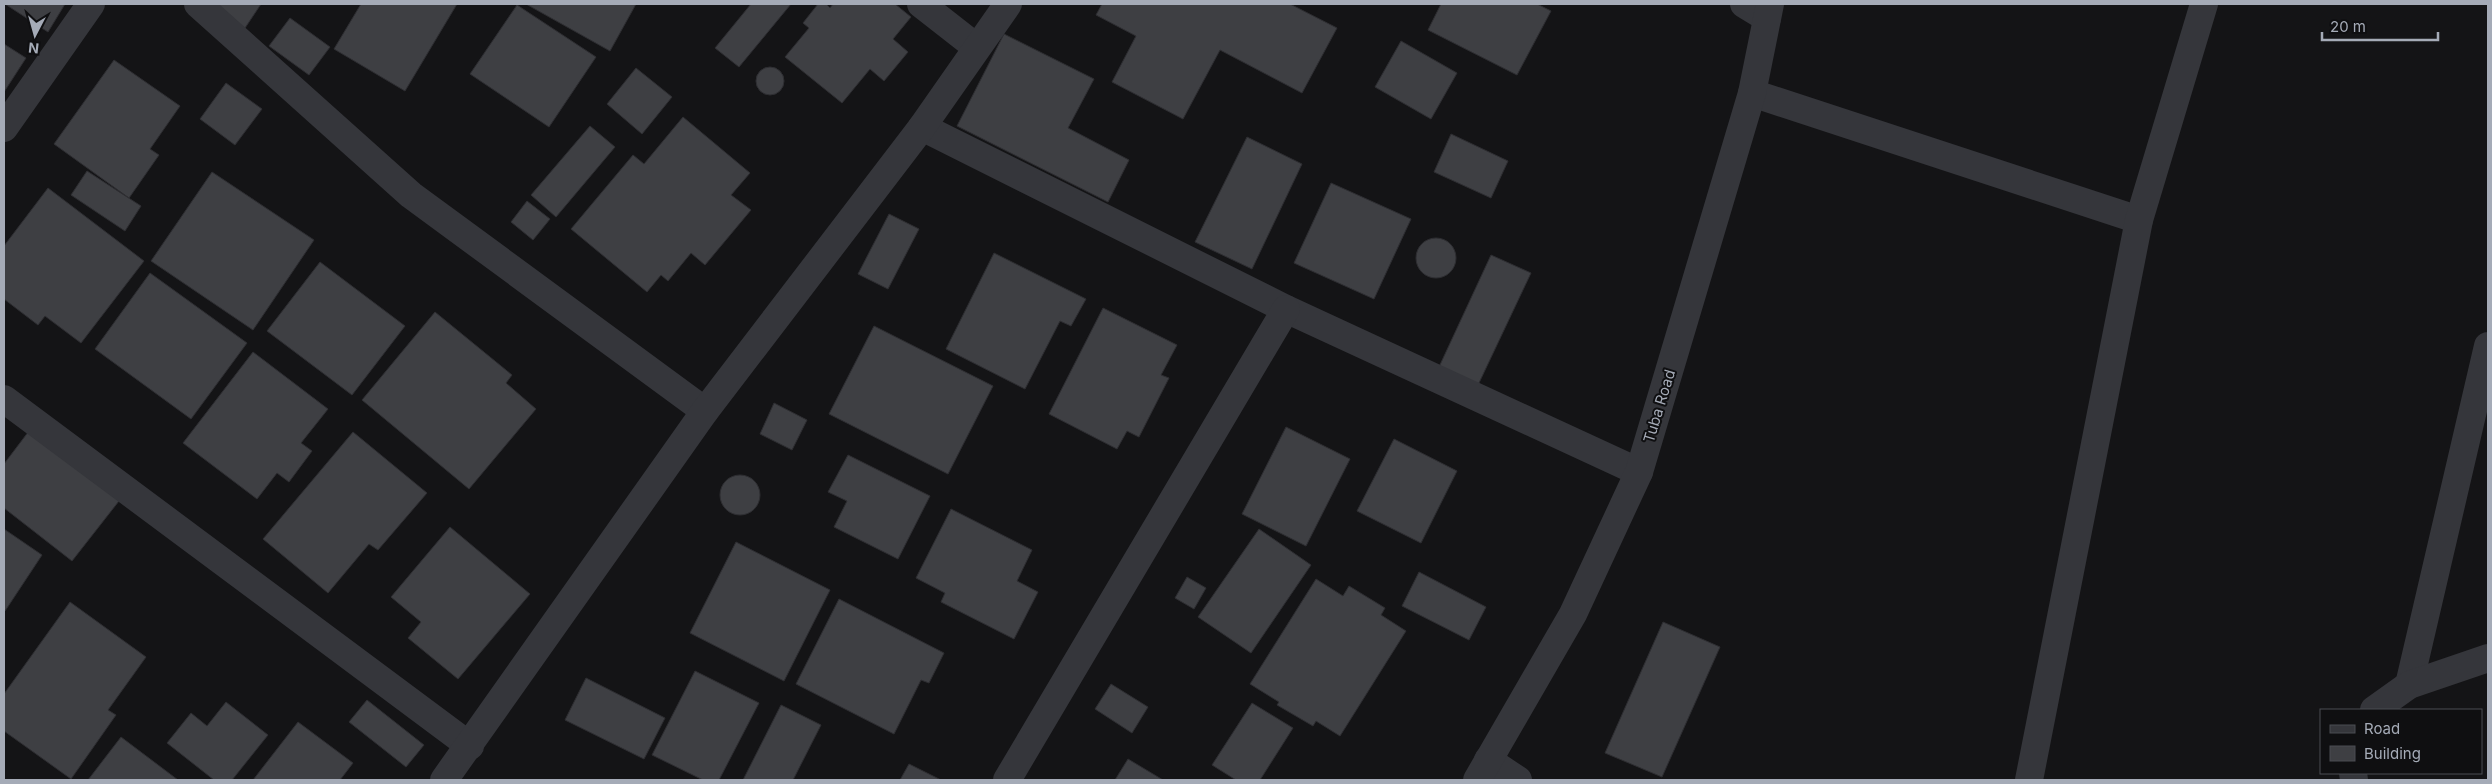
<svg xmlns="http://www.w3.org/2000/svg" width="2492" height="784" viewBox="0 0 2492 784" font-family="Inter,sans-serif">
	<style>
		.building { fill: #3e3f43; stroke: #2e2e32 }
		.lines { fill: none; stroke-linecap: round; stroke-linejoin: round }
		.minor { stroke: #35363b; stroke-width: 28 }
		.labels { text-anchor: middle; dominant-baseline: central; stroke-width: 4; stroke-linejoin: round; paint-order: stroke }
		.street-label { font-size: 15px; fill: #a5abb7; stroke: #0f0f11 }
	</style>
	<rect width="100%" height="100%" fill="#141416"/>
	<g class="building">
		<path d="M5,4H65L48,32Z"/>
		<path d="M207,4H261L245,28Z"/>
		<path d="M361,4H457L405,91L334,49Z"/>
		<path d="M526,4H636L610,51Z"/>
		<path d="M751,4H791L739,67L715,48Z"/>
		<path d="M818,4H826L830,8L833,4H895L911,17L893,39L908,52L884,81L870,69L842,103L785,57L809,28L803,23Z"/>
		<path d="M1102,4H1290L1337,28L1302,93L1220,50L1183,119L1112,82L1136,36L1096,15Z"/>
		<path d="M1441,4H1537L1551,11L1517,75L1428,30Z"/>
		<path d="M517,5L596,57L549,127L470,74Z"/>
		<path d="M290,18L330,47L309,75L269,46Z"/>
		<path d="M1004,34L1094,79L1068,128L1129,160L1108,202L957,126Z"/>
		<path d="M1401,41L1457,73L1431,119L1375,87Z"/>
		<path d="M4,44L26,58L4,92Z"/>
		<path d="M114,60L180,106L150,149L159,155L129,198L54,144Z"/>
		<circle cx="770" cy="81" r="14"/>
		<path d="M636,68L672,97L642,134L607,104Z"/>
		<path d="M226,83L262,109L235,145L200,119Z"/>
		<path d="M683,117L750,173L731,195L751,210L705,265L691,253L668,281L661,275L647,292L571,229L633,155L644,164Z"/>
		<path d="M590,126L615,147L556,217L531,195Z"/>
		<path d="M1451,134L1508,161L1491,198L1434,172Z"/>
		<path d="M1247,137L1302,164L1252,269L1195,242Z"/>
		<path d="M87,171L141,206L125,231L71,195Z"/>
		<path d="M212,172L314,240L253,330L151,261Z"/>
		<path d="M1331,183L1411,219L1374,299L1294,263Z"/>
		<path d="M48,188L144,261L81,343L45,316L38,325L4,299V246Z"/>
		<path d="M527,201L550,219L533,240L511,222Z"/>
		<path d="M889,214L919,229L888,289L858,274Z"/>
		<circle cx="1436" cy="258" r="20"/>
		<path d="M994,253L1086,299L1071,326L1060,321L1025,389L946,349Z"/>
		<path d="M1491,255L1531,273L1478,385L1439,367Z"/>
		<path d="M320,262L405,326L352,395L267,331Z"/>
		<path d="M150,273L247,343L191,419L95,349Z"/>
		<path d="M1103,308L1177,345L1161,375L1169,378L1139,437L1127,431L1117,449L1049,414Z"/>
		<path d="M435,312L512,375L506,383L536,409L469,489L362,400Z"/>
		<path d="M874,326L993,386L948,474L829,414Z"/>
		<path d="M253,352L328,409L301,443L312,451L289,482L277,473L257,499L183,443Z"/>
		<path d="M774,403L807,420L792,450L760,434Z"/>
		<path d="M1286,427L1350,459L1306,546L1242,514Z"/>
		<path d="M29,431L119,501L72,561L4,508V464Z"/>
		<path d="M353,432L427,493L378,550L369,544L328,593L263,539Z"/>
		<path d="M1394,439L1457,471L1421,543L1357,511Z"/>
		<path d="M848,455L930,496L898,559L834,527L847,501L828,492Z"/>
		<circle cx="740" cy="495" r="20"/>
		<path d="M951,509L1032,550L1017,581L1038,592L1014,639L941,602L945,593L916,578Z"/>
		<path d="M450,527L530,594L458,679L408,638L421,622L391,597Z"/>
		<path d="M4,529L42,555L5,611L4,610Z"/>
		<path d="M1259,529L1311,565L1251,653L1198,617Z"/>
		<path d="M736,542L830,590L784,681L690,633Z"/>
		<path d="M1419,572L1486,607L1469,640L1402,606Z"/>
		<path d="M1187,577L1206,588L1194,609L1175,598Z"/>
		<path d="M1316,579L1343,596L1349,586L1385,608L1381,615L1406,631L1340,736L1316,721L1313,726L1277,705L1279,702L1250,684Z"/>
		<path d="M839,599L944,653L929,683L921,680L894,734L796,684Z"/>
		<path d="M70,602L146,657L108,710L116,715L71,779L4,731V694Z"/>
		<path d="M1663,622L1720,647L1662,777L1605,753Z"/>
		<path d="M695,671L759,703L719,780H703L652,755Z"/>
		<path d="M586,678L665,718L644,759L565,720Z"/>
		<path d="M1111,684L1148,707L1132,733L1095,709Z"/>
		<path d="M367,700L424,745L406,767L349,722Z"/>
		<path d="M226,702L268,735L232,780H214L167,743L191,713L207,726Z"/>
		<path d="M1252,703L1293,728L1260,780H1236L1212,765Z"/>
		<path d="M781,705L821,725L793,780H743Z"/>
		<path d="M298,722L353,763L340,780H253Z"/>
		<path d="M121,737L178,780H88Z"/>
		<path d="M1128,759L1163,780H1115Z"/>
		<path d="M909,764L941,780H900Z"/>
	</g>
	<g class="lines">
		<g class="minor">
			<path d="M198,4L411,195L705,411"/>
			<path d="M921,4L976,47"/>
			<path d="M1744,4L1767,18"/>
			<path d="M1752,93L2139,220"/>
			<path d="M922,127L1286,309L1639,472"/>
			<path d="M4,128L91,4"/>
			<path d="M4,399L470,746"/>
			<path d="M2409,685L2488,346"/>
			<path d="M2374,710L2409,685L2488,658"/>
			<path d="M1488,760L1518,780"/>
			<path d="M2353,773L2354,780"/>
			<path d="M444,780L705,411L922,127L1008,4"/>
			<path d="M1007,780L1286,309"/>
			<path d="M1477,780L1573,614L1639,472L1752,93L1770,4"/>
			<path d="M2029,780L2139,220L2204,4"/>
		</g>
	</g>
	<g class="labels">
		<g class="street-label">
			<text transform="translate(1659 406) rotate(-73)">Tuba Road</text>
		</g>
	</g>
	<rect width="2492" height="784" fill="none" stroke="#a5abb7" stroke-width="10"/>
	<rect x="2320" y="709" width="162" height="65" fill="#0f0f11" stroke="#4b4d53"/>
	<rect x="2330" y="725" width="25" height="8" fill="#35363b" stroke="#4b4d53"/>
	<text x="2364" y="734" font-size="15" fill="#a5abb7">Road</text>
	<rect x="2330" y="746" width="25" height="15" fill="#3e3f43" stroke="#4b4d53"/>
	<text x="2364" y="759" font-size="15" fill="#a5abb7">Building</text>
	<g transform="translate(35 35) rotate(186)" stroke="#0f0f11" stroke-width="4" paint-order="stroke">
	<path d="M0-4L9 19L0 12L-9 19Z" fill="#a5abb7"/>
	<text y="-8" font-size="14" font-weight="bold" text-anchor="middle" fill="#a5abb7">N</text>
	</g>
	<path d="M2322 32v8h116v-8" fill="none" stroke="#a5abb7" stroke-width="2.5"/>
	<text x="2330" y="32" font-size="15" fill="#a5abb7" stroke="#0f0f11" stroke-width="4" paint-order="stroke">20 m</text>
</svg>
